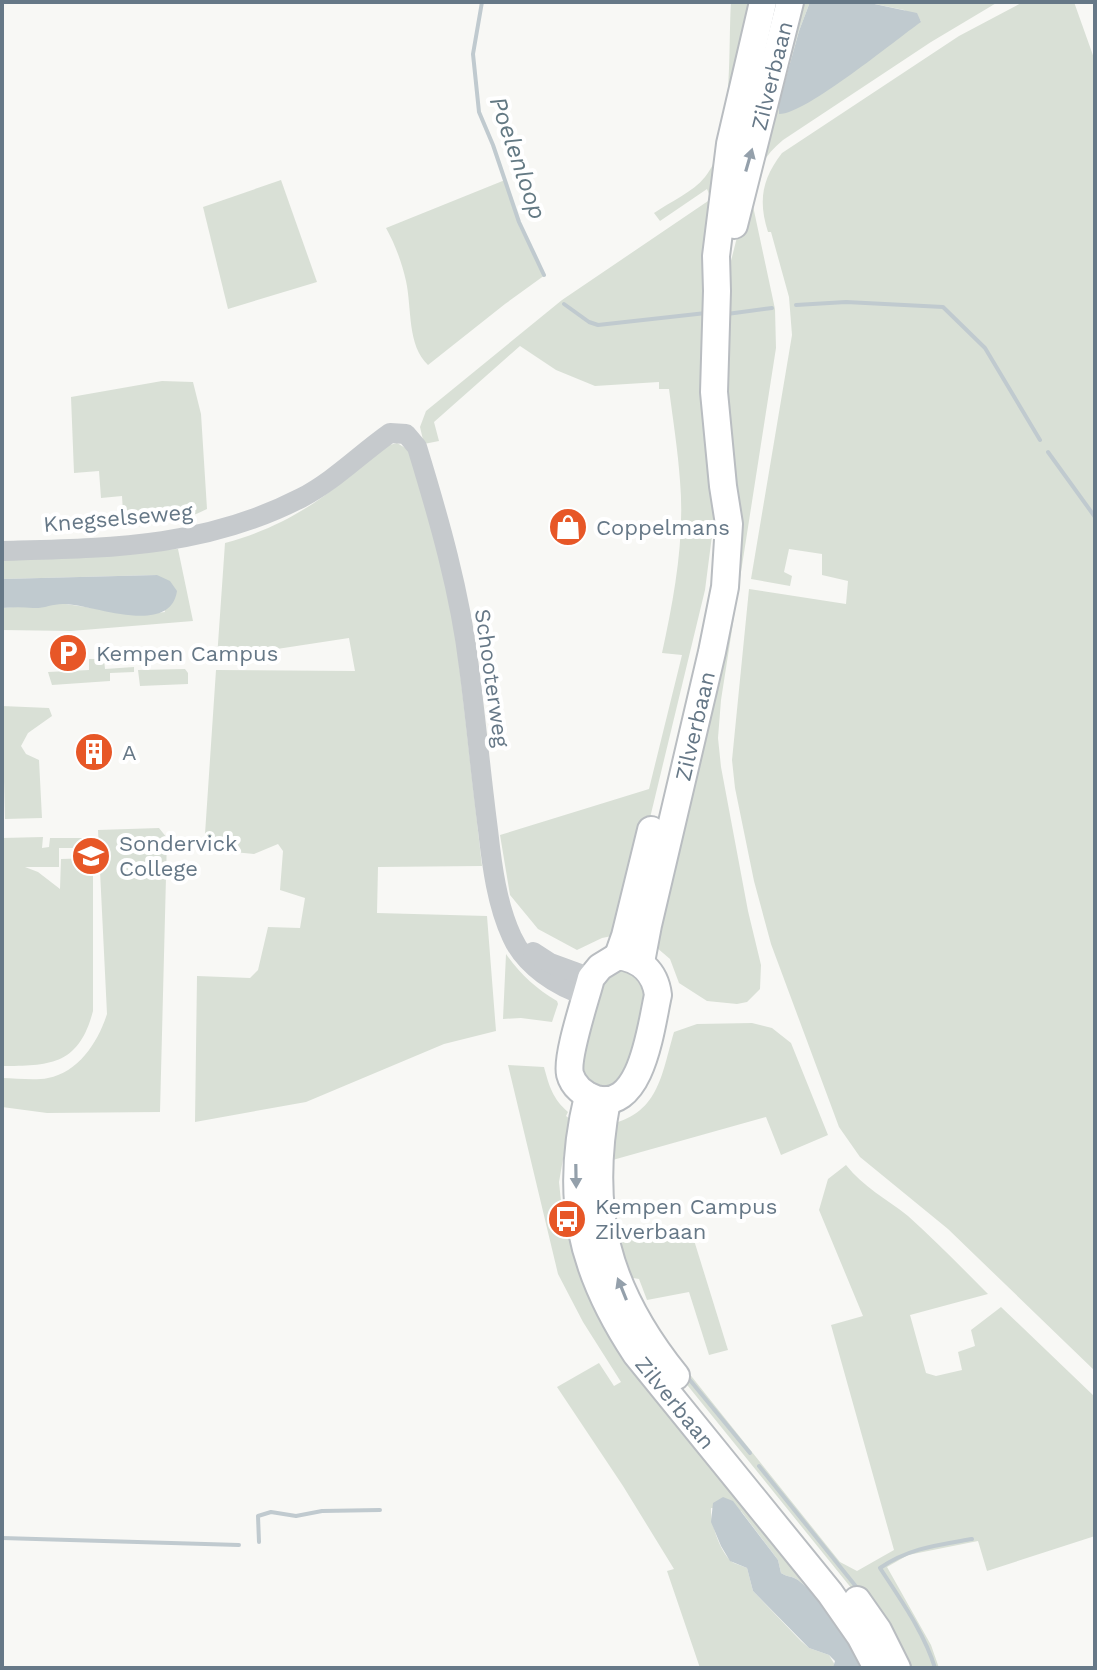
<svg xmlns="http://www.w3.org/2000/svg" width="1097" height="1670" viewBox="0 0 1097 1670" font-family="'Work Sans',sans-serif">
	<style>
		.green { fill: #d9e0d6 }
		.water { fill: #c0cacf }
		.lines { fill: none; stroke-linecap: round; stroke-linejoin: round }
		.stream { stroke: #c0cacf; stroke-width: 4 }
		.major-casing { stroke: #b9bdc1; stroke-width: 30 }
		.minor { stroke: #c6cacd; stroke-width: 20 }
		.major { stroke: #fff; stroke-width: 26 }
		.oneway { fill: #94a0ab }
		.labels { text-anchor: middle; dominant-baseline: central; stroke-width: 8; stroke-linejoin: round; paint-order: stroke }
		.street-label { font-size: 22px; fill: #667887; stroke: #fff }
		.poi-label { font-size: 22px; fill: #667887; stroke: #fff; text-anchor: start }
		.water-label { font-size: 24px; font-style: italic; fill: #637983; stroke: #fff }
	</style>
	<rect width="100%" height="100%" fill="#f8f8f5"/>
	<g class="green">
		<path d="M731,2H756L726,145L713,528L705,590L622,934L602,938L577,950L538,929L510,895L500,835L649,789L682,655L662,653C674,598 685,539 680,481C678,451 673,420 669,389H659V382L595,386L556,370L520,346L434,422L439,441L424,444L420,427L426,411L562,300L711,199L707,189L660,221L654,213C670,202 693,192 705,177C734,144 728,47 731,2Z"/>
		<path d="M796,2H810L799,31L779,103L824,92L921,21L904,10L865,2H998L931,42L783,140C762,157 752,178 753,206L775,309L776,348L721,700L718,738L721,767L748,911L761,965L760,989L747,1002L737,1004L707,1001L679,983L670,959L649,941L717,652L726,293L730,265Z"/>
		<path d="M1023,2H1074L1095,61V1371L948,1229L860,1157L839,1127L771,944L754,881L735,788L732,760L749,589L846,604L848,581L822,575V554L789,549L784,572L792,576L790,586L751,579L792,335L789,297L771,232H768C758,201 762,179 782,153L959,36Z"/>
		<path d="M281,180L317,282L228,309L203,207Z"/>
		<path d="M505,180L520,228L545,275L505,304L428,365C407,345 412,309 406,281C402,263 395,244 386,228Z"/>
		<path d="M162,381L193,382L201,414L207,509C182,522 152,525 124,528L122,496L101,498L99,471L74,473L71,397Z"/>
		<path d="M397,443L412,452L452,601L482,866L378,867L377,913L487,916L496,1031L444,1044L306,1102L195,1122L197,976L250,978L258,970L268,927L300,928L305,898L280,890L283,851L278,844L254,854L204,849L216,670L355,671L349,638L217,658L225,543C297,523 331,492 386,446Z"/>
		<path d="M178,549L193,621L71,631L2,630V608L59,603L139,615L165,612L157,575L2,579V557Z"/>
		<path d="M89,659H104L105,669L134,667V672L110,673V681L52,685L48,672L89,670Z"/>
		<path d="M185,669L188,673V684L140,686L138,670Z"/>
		<path d="M2,706L49,708L52,716L28,733L21,746L26,754L39,760L42,818L5,819Z"/>
		<path d="M159,828L167,838L160,1112L47,1113L2,1107V1078C16,1078 34,1081 48,1078C79,1072 98,1042 107,1014L98,830Z"/>
		<path d="M43,837L42,848L49,847L50,838H90V848H59V867H25L38,872L60,889L61,859L93,858V1011C79,1065 50,1066 2,1066V838Z"/>
		<path d="M506,954C519,973 536,989 557,1001L558,1004L552,1022L521,1018L503,1019Z"/>
		<path d="M617,968L641,976L647,996L627,1076L618,1086L593,1088L579,1067L597,985Z"/>
		<path d="M752,1023L772,1028L791,1043L828,1135L781,1155L766,1117L602,1163L606,1125C659,1115 661,1076 674,1032L697,1024Z"/>
		<path d="M508,1065L544,1067C549,1086 553,1099 568,1112L566,1116L570,1119L559,1182L564,1230H571L872,1668H860C849,1637 824,1600 798,1580C792,1576 787,1577 781,1573L778,1560L741,1511L711,1508C710,1522 721,1556 734,1563C738,1565 743,1566 747,1568L753,1591L801,1641L809,1648L829,1655L835,1665L833,1668H700L667,1571L674,1569L623,1486L557,1387L599,1363L614,1386L621,1382L583,1322L558,1274Z"/>
		<path d="M846,1165C863,1187 887,1199 908,1216C936,1241 962,1268 988,1294L910,1315L926,1373L936,1376L962,1370L958,1352L975,1346L971,1330L1001,1307L1095,1397V1536L987,1571L978,1541L908,1555L887,1567L931,1645L939,1668H901L869,1610L671,1365L680,1362L840,1562L857,1571L894,1550L831,1325L863,1316L819,1210L828,1179Z"/>
		<path d="M689,1224L728,1350L709,1355L689,1292L647,1300L639,1279L627,1277L615,1241Z"/>
	</g>
	<g class="water">
		<path d="M810,2H865L917,13L921,22C895,40 805,115 779,114V103L799,31Z"/>
		<path d="M157,575L170,581L177,591C170,637 94,605 65,604C54,603 43,609 33,608C23,607 13,607 2,608V579Z"/>
		<path d="M723,1497L733,1501L778,1560L781,1573C787,1577 792,1576 798,1580C824,1600 849,1637 860,1668H833L835,1661L829,1655L809,1648L753,1591L747,1568L730,1561L721,1546L711,1522L713,1503Z"/>
	</g>
	<g class="lines">
		<g class="stream">
			<path d="M482,2L473,54L479,112L493,145L519,222L544,275"/>
			<path d="M564,304L589,322L598,325L706,313"/>
			<path d="M796,305L846,302L943,307L985,348L1040,440"/>
			<path d="M727,314L772,308"/>
			<path d="M1048,452L1095,517"/>
			<path d="M689,1379L750,1453"/>
			<path d="M759,1466L858,1589"/>
			<path d="M2,1538L239,1545"/>
			<path d="M259,1542L258,1516L271,1512L296,1516L322,1511L380,1510"/>
			<path d="M935,1668C924,1632 900,1599 880,1568C909,1548 938,1545 972,1539"/>
		</g>
		<g class="major-casing">
			<g id="major">
				<path id="s1" d="M734,225L790,2"/>
				<path d="M618,956L625,936L651,830"/>
				<path d="M618,956C640,959 655,971 658,995C651,1026 642,1112 596,1099C584,1095 573,1086 570,1074C566,1056 586,998 591,978L600,967Z"/>
				<path id="s2" d="M641,962L648,925L712,652L725,587L729,524L723,486L714,392L717,291L716,256L730,144L763,2"/>
				<path id="s3" d="M588,1096C564,1195 579,1268 636,1354L830,1593L860,1636L877,1668"/>
				<path d="M607,1100C586,1211 606,1289 676,1376"/>
				<path d="M857,1600L878,1630L897,1668"/>
			</g>
		</g>
		<g class="minor">
			<path d="M2,551C108,548 204,548 301,498C334,481 360,454 390,433L406,434L417,447C439,519 460,592 469,667C476,721 481,776 488,830C492,866 497,905 512,937C525,966 557,987 587,996"/>
			<path d="M533,952L550,963L591,978"/>
		</g>
		<use href="#major" class="major"/>
	</g>
	<defs><path id="oneway-solid" d="M-6-.8H1V-3.2L6.5 0L1 3.2V.8H-6Z" transform="scale(2)"/></defs>
	<g class="oneway">
		<use href="#oneway-solid" transform="translate(749 160) rotate(-74)"/>
		<use href="#oneway-solid" transform="translate(576 1176) rotate(89)"/>
		<use href="#oneway-solid" transform="translate(622 1289) rotate(-112)"/>
	</g>
	<defs>
		<g id="shop-disc" transform="scale(2)"><circle r="9.5" fill="#e75727" stroke="#fff"/><path d="M-5-2.5h2.3a2.7 3.5 0 0 1 5.4 0H5L5.5 6h-11ZM-1.5-2.5h3a1.5 2.3 0 0 0-3 0Z" fill="#fff"/></g>
		<g id="parking-disc" transform="scale(2)"><circle r="9.5" fill="#e75727" stroke="#fff"/><path d="M-3.5-5.5H1a3.5 3.5 0 0 1 0 7H-1V5.5H-3.5ZM-1-3.4V-.6H.8a1.4 1.4 0 0 0 0-2.8Z" fill="#fff"/></g>
		<g id="building-disc" transform="scale(2)"><circle r="9.5" fill="#e75727" stroke="#fff"/><path d="M-4-6H4V6H1V3H-1V6H-4ZM-2.5-4.3h1.7v1.8h-1.7ZM.8-4.3h1.7v1.8H.8ZM-2.5-1h1.7V.8h-1.7ZM.8-1h1.7V.8H.8Z" fill="#fff"/></g>
		<g id="school-disc" transform="scale(2)"><circle r="9.5" fill="#e75727" stroke="#fff"/><path d="M0-5L7-2L0 1L-7-2ZM-4 1L0 2.5L4 1V4Q0 6-4 4Z" fill="#fff"/></g>
		<g id="bus-disc" transform="scale(2)"><circle r="9.5" fill="#e75727" stroke="#fff"/><path d="M-5-6H5V4H4V6H2V4H-2V6H-4V4H-5ZM-3.5-4V0h7V-4ZM-3.5 1.2v1.5H-2V1.2ZM2 1.2v1.5H3.5V1.2Z" fill="#fff"/></g>
	</defs>
	<g fill-rule="evenodd">
		<use href="#shop-disc" x="568" y="527"/>
		<use href="#parking-disc" x="68" y="653"/>
		<use href="#building-disc" x="94" y="752"/>
		<use href="#school-disc" x="91" y="856"/>
		<use href="#bus-disc" x="567" y="1219"/>
	</g>
	<g class="labels">
		<g class="street-label">
			<text stroke="none"><textPath href="#s1" startOffset="154">Zilverbaan</textPath></text>
			<text transform="translate(118 518) rotate(-5)">Knegselseweg</text>
			<text transform="translate(492 678) rotate(82)">Schooterweg</text>
			<text stroke="none"><textPath href="#s2" startOffset="242">Zilverbaan</textPath></text>
			<text stroke="none"><textPath href="#s3" startOffset="334">Zilverbaan</textPath></text>
		</g>
		<g class="poi-label">
			<text x="596" y="527">Coppelmans</text>
			<text x="96" y="653">Kempen Campus</text>
			<text x="122" y="752">A</text>
			<text x="119" y="843">Sondervick<tspan x="119" dy="25">College</tspan></text>
			<text x="595" y="1206">Kempen Campus<tspan x="595" dy="25">Zilverbaan</tspan></text>
		</g>
		<g class="water-label">
			<text transform="translate(518 158) rotate(71)">Poelenloop</text>
		</g>
	</g>
	<rect width="1097" height="1670" fill="none" stroke="#667887" stroke-width="8"/>
</svg>
